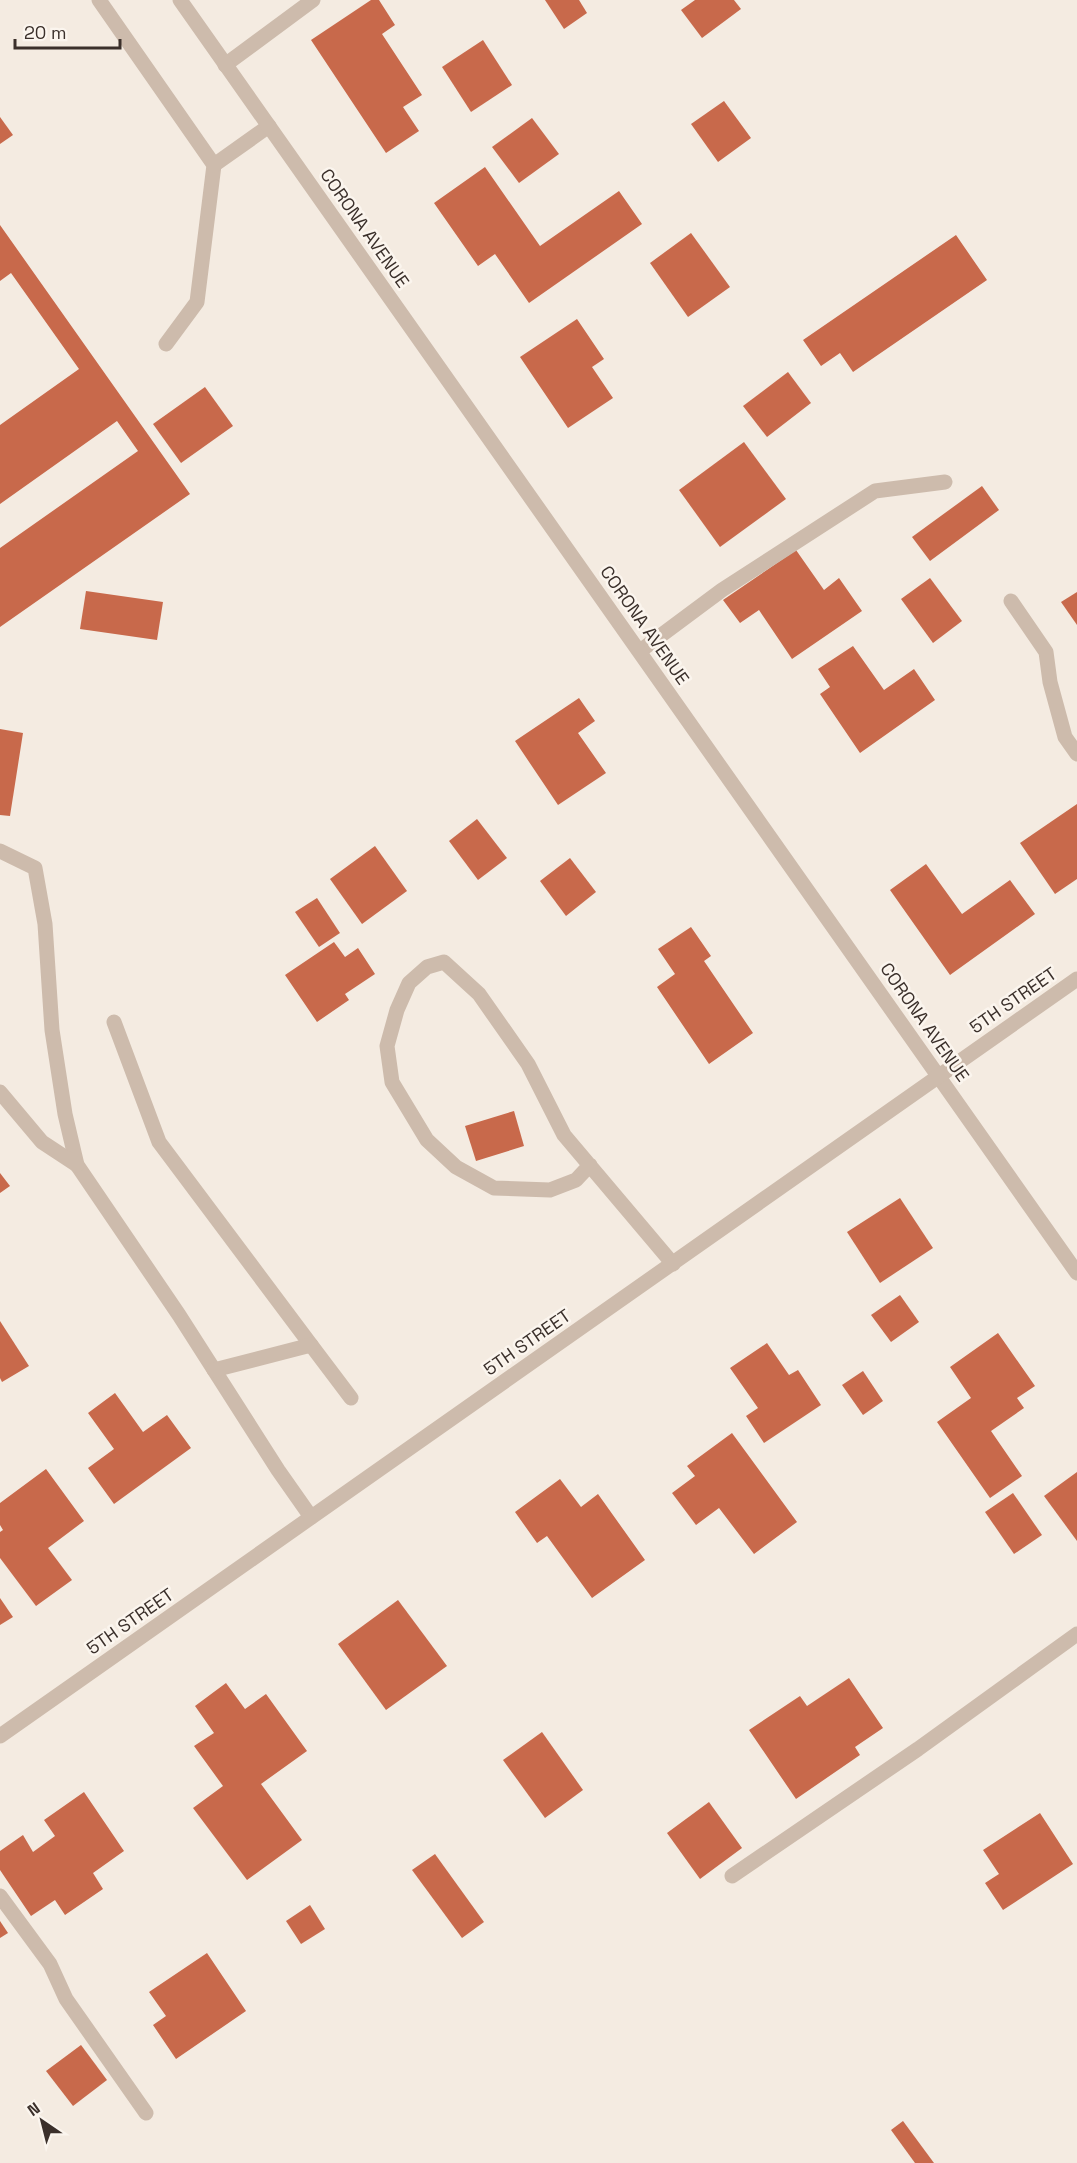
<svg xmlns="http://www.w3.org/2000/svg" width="1077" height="2163" viewBox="0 0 1077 2163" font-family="'Space Grotesk',sans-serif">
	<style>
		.building { fill: #c8694b }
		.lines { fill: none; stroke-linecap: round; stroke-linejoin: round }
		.service { stroke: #cdbbac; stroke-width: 15 }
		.minor { stroke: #cdbbac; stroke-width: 15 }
		.labels { text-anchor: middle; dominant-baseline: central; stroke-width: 5; stroke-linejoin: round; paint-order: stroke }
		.street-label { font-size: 18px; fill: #3b302b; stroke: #fbf5ee }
	</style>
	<rect width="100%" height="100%" fill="#f4ebe1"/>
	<g class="building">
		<path d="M371,0H379L395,25L382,34L422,95L403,107L419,131L386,153L311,40Z"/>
		<path d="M545,0H579L587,13L564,29Z"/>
		<path d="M695,0H734L741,9L702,38L681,10Z"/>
		<path d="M483,40L512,85L471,112L442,67Z"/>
		<path d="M724,101L751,138L718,162L691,124Z"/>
		<path d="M0,117L13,135L0,144Z"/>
		<path d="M532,118L559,154L519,183L492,147Z"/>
		<path d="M485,167L540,246L619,191L642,224L529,303L495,254L478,266L434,203Z"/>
		<path d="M0,225L190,494L0,627V548L138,451L117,421L0,504V425L79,369L11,273L0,281Z"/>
		<path d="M691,233L730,287L688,317L650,263Z"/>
		<path d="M956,235L987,280L853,372L840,353L821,366L803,340Z"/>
		<path d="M577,319L604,359L592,367L613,398L568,428L520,357Z"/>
		<path d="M788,372L811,403L767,437L743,406Z"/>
		<path d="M205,387L233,426L181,463L153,424Z"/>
		<path d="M744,442L786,499L720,547L679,490Z"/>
		<path d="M982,486L999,510L930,561L912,537Z"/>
		<path d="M796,550L824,590L839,578L862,611L792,659L759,610L740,623L723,600Z"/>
		<path d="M930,578L962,621L933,643L901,599Z"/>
		<path d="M86,591L163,602L157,640L80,629Z"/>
		<path d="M1077,592V625L1061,602Z"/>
		<path d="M853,646L884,690L914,669L935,700L860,753L820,694L830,687L818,669Z"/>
		<path d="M579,698L595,721L578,733L606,773L558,805L515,741Z"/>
		<path d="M0,729L23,733L10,816L0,815Z"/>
		<path d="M1077,804V879L1055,894L1020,843Z"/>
		<path d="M477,819L507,858L478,880L449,841Z"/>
		<path d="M375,846L407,891L362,924L330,879Z"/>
		<path d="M570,858L596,892L566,916L540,881Z"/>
		<path d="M926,864L962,914L1010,880L1035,914L950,975L890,890Z"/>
		<path d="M317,898L340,933L319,947L295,912Z"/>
		<path d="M691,927L711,956L704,961L753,1033L709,1064L657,987L675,974L658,949Z"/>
		<path d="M334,942L345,957L358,948L375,974L345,994L349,1000L317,1022L285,975Z"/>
		<path d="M514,1111L524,1146L476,1161L465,1126Z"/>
		<path d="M0,1173L10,1186L0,1193Z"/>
		<path d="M900,1198L933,1248L880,1283L847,1232Z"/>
		<path d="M900,1295L919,1322L891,1342L871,1315Z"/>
		<path d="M0,1321L29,1366L2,1382L0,1378Z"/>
		<path d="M998,1333L1035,1386L1017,1398L1024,1408L991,1431L1022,1476L990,1498L937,1422L971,1398L950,1367Z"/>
		<path d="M767,1343L789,1375L798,1370L821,1405L764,1443L746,1416L758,1408L730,1368Z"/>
		<path d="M863,1371L883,1401L863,1415L842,1385Z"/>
		<path d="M115,1393L143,1432L167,1415L191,1448L114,1504L88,1468L114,1449L88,1413Z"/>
		<path d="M732,1433L797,1522L754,1554L719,1508L696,1525L672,1493L695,1476L687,1466Z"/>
		<path d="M46,1469L84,1521L48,1548L72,1580L36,1606L0,1558V1532L3,1530L0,1525V1503Z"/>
		<path d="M1077,1472V1541L1044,1496Z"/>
		<path d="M560,1479L581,1507L598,1494L645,1560L592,1598L547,1536L537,1543L515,1512Z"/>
		<path d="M1013,1493L1042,1535L1014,1554L985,1512Z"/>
		<path d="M0,1598L13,1617L0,1625Z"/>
		<path d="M398,1600L447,1666L386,1710L338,1644Z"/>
		<path d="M849,1678L883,1728L855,1747L860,1755L796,1799L749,1730L800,1696L807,1706Z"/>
		<path d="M226,1683L245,1709L266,1694L307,1751L261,1784L302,1840L247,1880L193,1808L223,1786L194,1746L214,1733L195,1706Z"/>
		<path d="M542,1732L583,1790L545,1818L503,1760Z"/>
		<path d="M84,1792L124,1851L93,1873L103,1889L65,1915L55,1900L31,1916L0,1870V1851L23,1835L33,1852L55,1836L44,1820Z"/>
		<path d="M709,1802L742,1848L700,1879L667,1833Z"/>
		<path d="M1040,1813L1073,1864L1003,1910L985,1883L999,1874L983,1850Z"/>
		<path d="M435,1854L484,1922L462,1938L412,1870Z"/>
		<path d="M310,1905L325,1929L301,1944L286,1921Z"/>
		<path d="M0,1921L8,1933L0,1938Z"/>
		<path d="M207,1953L246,2011L176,2059L153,2025L166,2016L149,1992Z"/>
		<path d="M81,2045L107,2080L73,2106L46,2071Z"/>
		<path d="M903,2121L934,2163H915L891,2130Z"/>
	</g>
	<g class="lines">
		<g class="service">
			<path d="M99,0L214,165L197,302L166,344"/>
			<path d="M225,65L313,0"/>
			<path d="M214,165L269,126"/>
			<path d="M1011,601L1046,652L1050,682L1065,737L1077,754"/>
			<path d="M640,651L722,590L875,491L945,482"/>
			<path d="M0,851L35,868L45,924L52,1030L65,1114L77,1165L179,1315L278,1470L311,1517"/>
			<path d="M114,1022L159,1142L311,1345"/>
			<path d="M0,1092L42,1142L77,1165"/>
			<path d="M590,1165L576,1180L550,1190L494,1188L456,1167L427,1140L392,1082L387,1046L397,1010L409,983L427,967L444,962L479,994L528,1064L564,1135L673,1264"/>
			<path d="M214,1370L311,1345L351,1398"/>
			<path d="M732,1876L918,1749L1077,1634"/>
			<path d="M0,1896L50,1964L66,1999L146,2113"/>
		</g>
		<g class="minor">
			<path d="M180,0L1077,1273"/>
			<path d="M0,1736L1077,979"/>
		</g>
	</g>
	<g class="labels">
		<g class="street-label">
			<text transform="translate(365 228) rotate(55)">CORONA AVENUE</text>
			<text transform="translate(645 625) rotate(55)">CORONA AVENUE</text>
			<text transform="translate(1013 1000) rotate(-35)">5TH STREET</text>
			<text transform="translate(925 1022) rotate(55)">CORONA AVENUE</text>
			<text transform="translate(527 1342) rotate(-35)">5TH STREET</text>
			<text transform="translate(130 1621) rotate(-35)">5TH STREET</text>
		</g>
	</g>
	<g transform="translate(42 2121) rotate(325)" stroke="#fbf5ee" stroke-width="4.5" paint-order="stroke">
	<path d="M0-4.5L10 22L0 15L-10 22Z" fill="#3b302b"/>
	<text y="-9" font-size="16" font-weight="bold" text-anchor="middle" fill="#3b302b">N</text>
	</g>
	<path d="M15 39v9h105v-9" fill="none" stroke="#3b302b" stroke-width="3"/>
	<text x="24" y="39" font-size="18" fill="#3b302b" stroke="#fbf5ee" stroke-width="4.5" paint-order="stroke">20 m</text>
</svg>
